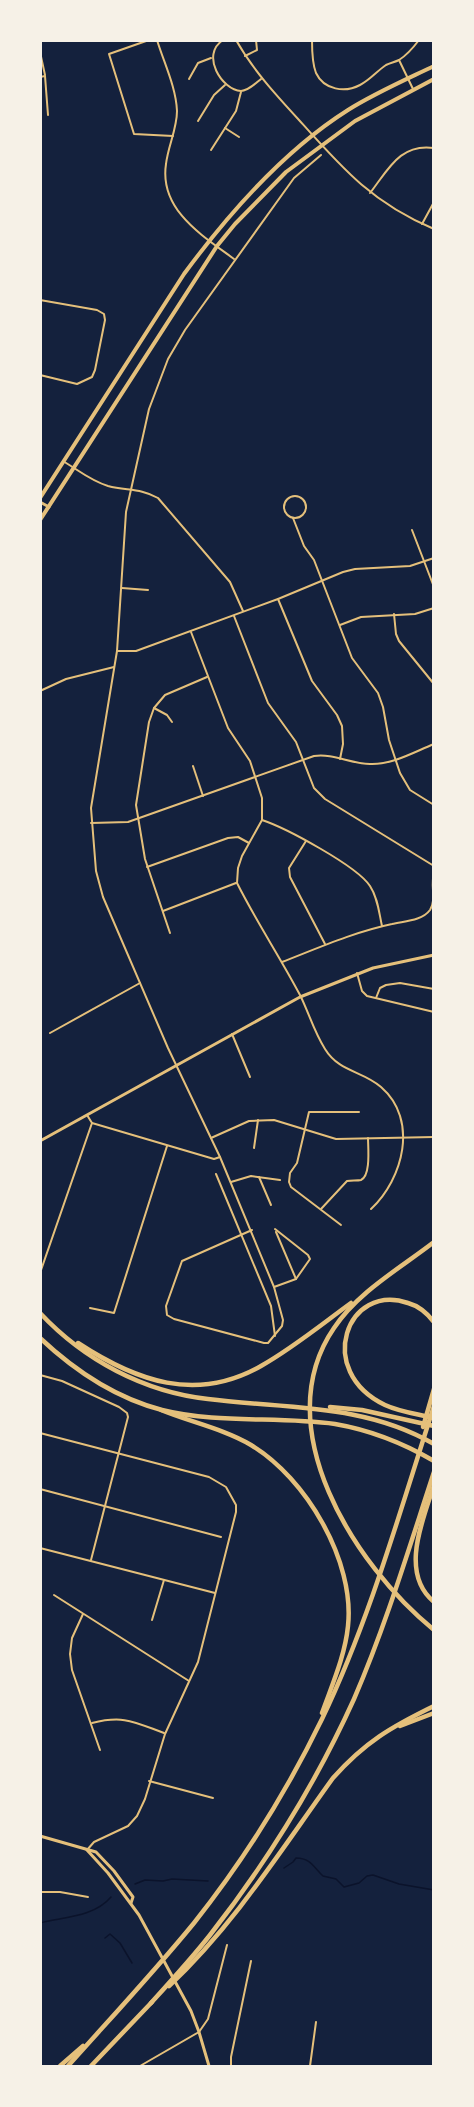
<svg xmlns="http://www.w3.org/2000/svg" width="474" height="2107" viewBox="0 0 474 2107" font-family="'Open Sans',sans-serif">
	<style>
		.lines { fill: none; stroke-linecap: round; stroke-linejoin: round }
		.stream { stroke: #0b132b; stroke-width: 1.5 }
		.minor { stroke: #e5c07b; stroke-width: 2 }
		.tertiary { stroke: #e5c07b; stroke-width: 3 }
		.secondary { stroke: #e5c07b; stroke-width: 3 }
		.primary { stroke: #e5c07b; stroke-width: 4 }
		.motorway { stroke: #e5c07b; stroke-width: 4.5 }
	</style>
	<rect width="100%" height="100%" fill="#14213d"/>
	<g class="lines">
		<g class="stream">
			<path d="M284,1868L293,1862L296,1858C311,1858 314,1868 323,1876L336,1879L344,1887L359,1883L367,1876L373,1875L399,1884L434,1890"/>
			<path d="M135,1884L145,1880L163,1881L172,1879L208,1881"/>
			<path d="M40,1923C64,1917 94,1917 111,1897"/>
			<path d="M105,1938L110,1934L120,1943L132,1963"/>
		</g>
		<g class="minor">
			<path d="M149,40L109,54L134,134L173,136"/>
			<path d="M157,40C164,63 176,87 177,111C177,129 168,146 166,164C159,210 203,236 234,259"/>
			<path d="M223,40C200,55 222,90 241,91C248,91 256,83 261,79"/>
			<path d="M236,40C253,70 276,95 299,120C342,168 372,203 434,229"/>
			<path d="M312,40C312,51 312,63 316,73C324,90 345,93 360,85C370,80 377,71 386,65C390,63 395,62 399,60C407,55 413,48 419,40"/>
			<path d="M40,52L45,75"/>
			<path d="M245,56L257,50L256,40"/>
			<path d="M399,60L413,89"/>
			<path d="M40,77L45,76L48,115"/>
			<path d="M189,79L198,63L211,58"/>
			<path d="M198,121L214,95L225,85"/>
			<path d="M225,128L239,137"/>
			<path d="M211,150L236,111L241,92"/>
			<path d="M370,193C388,170 400,143 434,148"/>
			<path d="M422,224L434,202"/>
			<path d="M40,300L97,310L104,314L105,320L95,370L92,377L77,384L40,375"/>
			<path d="M63,461C78,470 91,481 108,486C127,491 140,488 158,498L230,582L243,611"/>
			<circle cx="295" cy="507" r="11"/>
			<path d="M293,518L304,546L314,560L352,658L378,693L383,707L389,740L400,773L410,790L434,805"/>
			<path d="M412,530L434,587"/>
			<path d="M122,588L148,590"/>
			<path d="M278,599L312,681L337,715L342,726L343,744L340,759"/>
			<path d="M394,614L396,634L399,641L434,684"/>
			<path d="M234,616L268,703L296,742L314,788L325,799L434,866"/>
			<path d="M340,625L361,617L415,614L434,608"/>
			<path d="M191,632L228,728L250,761L262,798V820L242,856L238,868L237,883C256,921 280,957 300,995C309,1013 314,1032 325,1049C339,1072 363,1071 381,1087C419,1120 403,1179 371,1209"/>
			<path d="M117,651H136L278,599L343,572L355,569L410,566L434,558"/>
			<path d="M40,691L66,679L114,667"/>
			<path d="M154,708L167,715L172,722"/>
			<path d="M193,766L203,796"/>
			<path d="M262,820C286,828 357,866 370,886C378,898 379,913 382,926"/>
			<path d="M91,823L128,822L314,756C333,753 351,764 370,764C392,765 414,752 434,744"/>
			<path d="M306,841L289,868L290,877L325,944"/>
			<path d="M147,867L228,838L238,837L249,843"/>
			<path d="M163,911L236,883"/>
			<path d="M170,933L145,859L136,805L149,722L154,708L165,695L207,677"/>
			<path d="M282,962C318,948 354,932 392,924C404,921 422,921 430,910C437,899 430,885 434,874"/>
			<path d="M357,973L362,991L367,996L434,1012"/>
			<path d="M376,998L380,988L386,985L400,983L434,989"/>
			<path d="M50,1033L140,983"/>
			<path d="M232,1034L250,1077"/>
			<path d="M87,1115L92,1123L214,1159L220,1157"/>
			<path d="M211,1138L249,1121L274,1120L336,1139L434,1137"/>
			<path d="M254,1148L258,1120"/>
			<path d="M216,1174L271,1306L275,1336"/>
			<path d="M259,1177L271,1205"/>
			<path d="M231,1182L251,1176L280,1180"/>
			<path d="M321,1209L347,1181C351,1180 357,1181 361,1180C371,1176 368,1147 368,1138"/>
			<path d="M341,1225L291,1187L289,1182L290,1173L297,1163L309,1112H359"/>
			<path d="M252,1230L182,1261L166,1306L167,1315L174,1319L264,1343H268L282,1326L283,1320L274,1287L220,1157L168,1048L103,897L96,871L91,808L117,651L126,512L149,409L168,359L185,330L294,178L321,155"/>
			<path d="M276,1232L296,1279"/>
			<path d="M40,1273L92,1123"/>
			<path d="M274,1287L296,1279L310,1259L308,1255L275,1229"/>
			<path d="M90,1308L114,1313L167,1146"/>
			<path d="M40,1375L62,1381L119,1407L127,1413L128,1417L91,1560"/>
			<path d="M40,1433L209,1477L226,1487L236,1505V1512L198,1662L165,1734L145,1799L137,1816L128,1826L94,1842L87,1850"/>
			<path d="M40,1489L221,1537"/>
			<path d="M40,1548L215,1593"/>
			<path d="M54,1595L189,1681"/>
			<path d="M83,1614L72,1638L70,1654L72,1670L100,1750"/>
			<path d="M152,1620L164,1580"/>
			<path d="M92,1723C124,1715 134,1722 164,1733"/>
			<path d="M40,1775V1789"/>
			<path d="M149,1781L213,1798"/>
			<path d="M40,1892H60L88,1897"/>
			<path d="M140,2066L199,2032L208,2019L227,1945"/>
			<path d="M231,2066V2057L251,1961"/>
			<path d="M310,2066L316,2022"/>
		</g>
		<g class="tertiary">
			<path d="M40,502L49,507"/>
			<path d="M40,1836L96,1852L114,1871L133,1897L131,1903"/>
			<path d="M87,1850L108,1873L139,1915L191,2011L199,2032L209,2066"/>
		</g>
		<path class="secondary" d="M40,1141L300,997L373,968L434,955"/>
		<g class="primary">
			<path d="M40,498L184,274C229,213 283,151 348,110C375,93 405,80 434,66"/>
			<path d="M40,520L217,246L235,224L286,172L355,121L434,79"/>
		</g>
		<g class="motorway">
			<path d="M434,1242C399,1269 358,1292 334,1328C266,1427 355,1566 434,1630"/>
			<path d="M40,1313C84,1360 144,1392 208,1399C285,1409 363,1403 434,1444"/>
			<path d="M434,1322C427,1313 419,1306 408,1303C347,1282 314,1371 385,1405C400,1412 417,1414 434,1418"/>
			<path d="M40,1338C74,1370 116,1398 162,1410C218,1424 278,1416 335,1424C370,1430 403,1443 434,1461"/>
			<path d="M78,1343C136,1381 196,1403 261,1366C293,1348 322,1324 351,1303"/>
			<path d="M330,1407L362,1410L434,1426"/>
			<path d="M161,1410C190,1422 224,1429 251,1445C306,1478 355,1561 348,1626C345,1656 332,1685 322,1713"/>
			<path d="M423,1427L434,1389"/>
			<path d="M434,1485C423,1520 399,1573 434,1602"/>
			<path d="M400,1726L434,1713"/>
			<path d="M169,1986C234,1925 281,1850 333,1778C365,1742 391,1727 434,1706"/>
			<path d="M151,2003C171,1981 192,1958 210,1935C267,1862 316,1783 354,1699C386,1625 409,1548 434,1472"/>
			<path d="M60,2066L83,2046"/>
			<path d="M68,2066C110,2019 154,1972 194,1923C244,1860 287,1791 322,1719C370,1619 400,1511 434,1406"/>
			<path d="M91,2066L152,2002"/>
		</g>
	</g>
	<rect width="474" height="2107" fill="none" stroke="#f6f1e7" stroke-width="84"/>
</svg>
